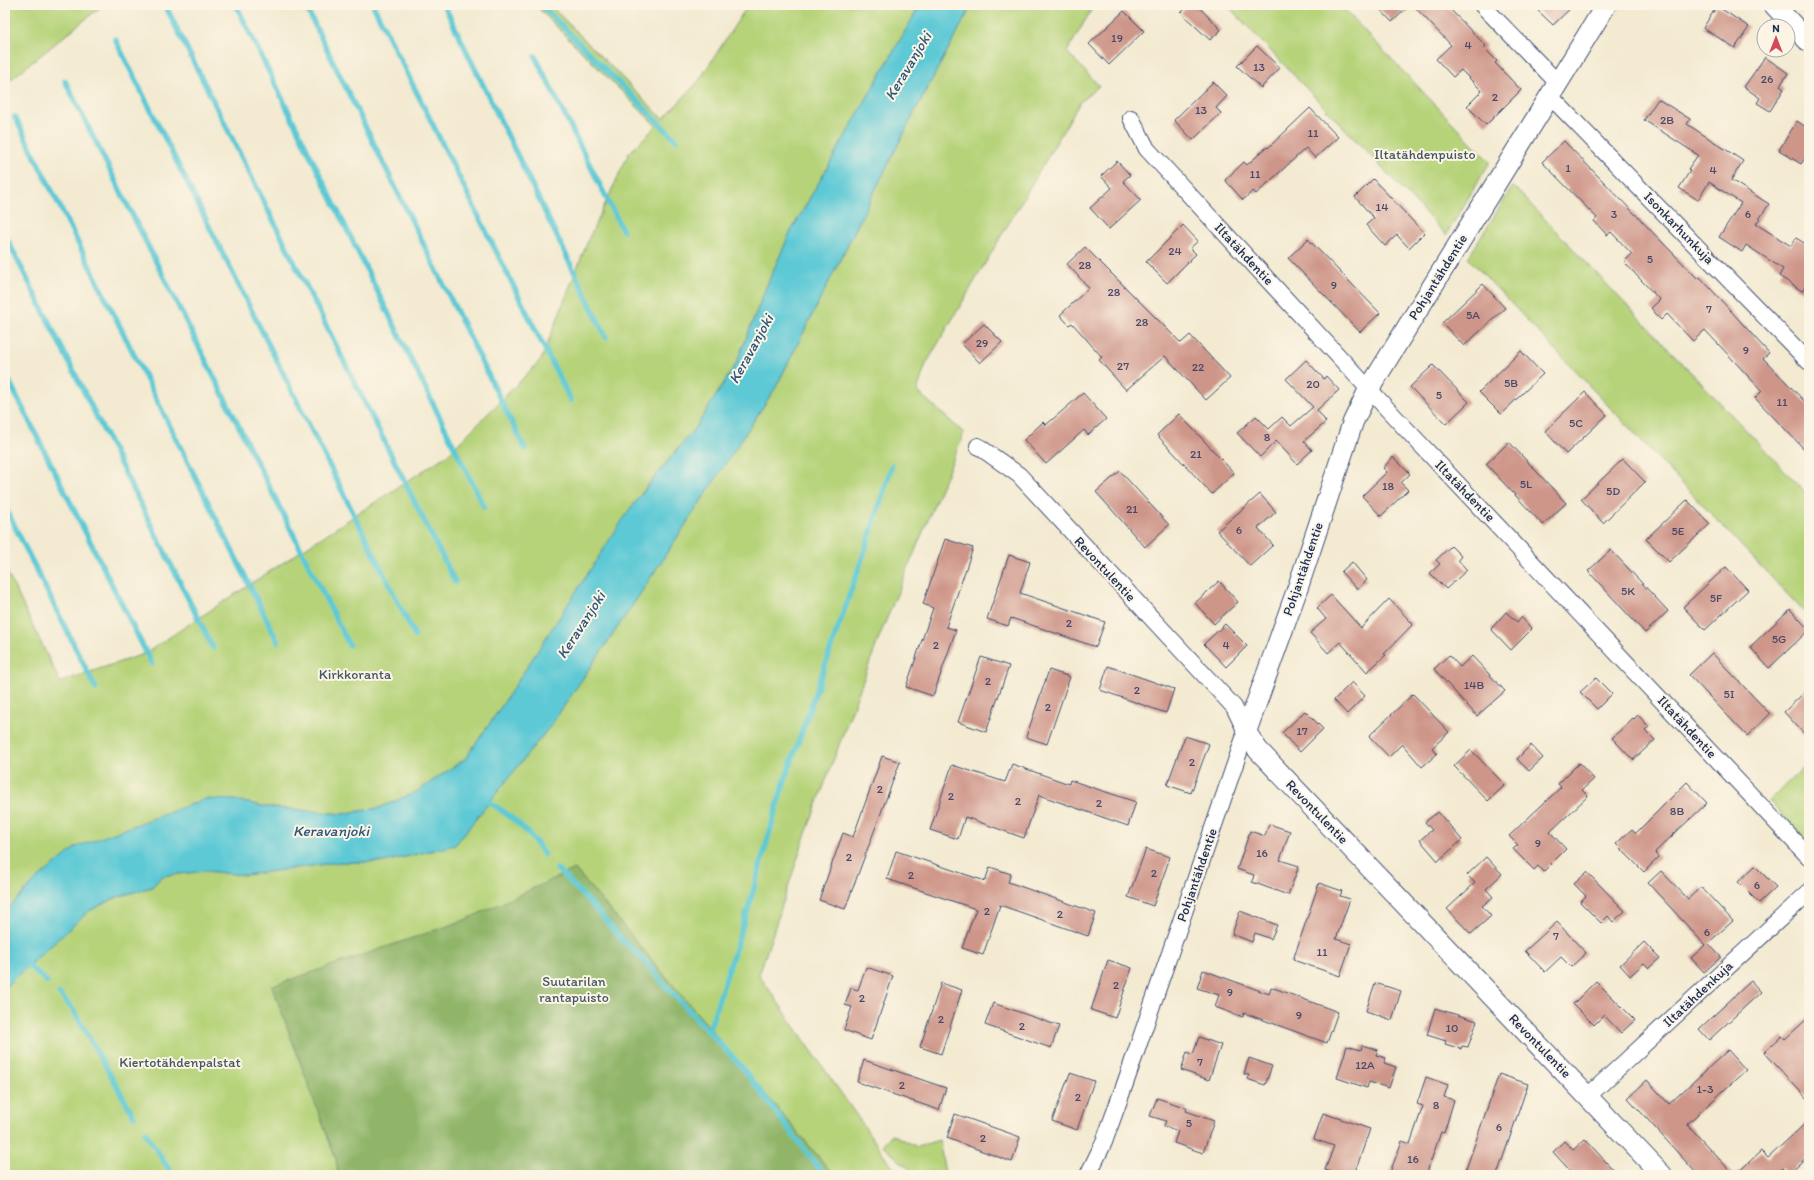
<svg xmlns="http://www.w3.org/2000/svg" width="1814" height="1180" viewBox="0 0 1814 1180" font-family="Itim,sans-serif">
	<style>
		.green { fill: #b6d379; stroke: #68816c }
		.forest { fill: #90b569; stroke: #567264 }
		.water { fill: #5dc9d5; stroke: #3c7c9a }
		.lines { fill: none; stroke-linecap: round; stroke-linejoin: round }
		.stream { stroke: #5dc9d5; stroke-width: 5.5 }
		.building { fill: #ce9589 }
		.minor-casing { stroke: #3b4b6f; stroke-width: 18 }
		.tertiary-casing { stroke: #3b4b6f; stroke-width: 22 }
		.minor { stroke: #fff; stroke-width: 16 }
		.tertiary { stroke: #fff; stroke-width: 20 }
		.labels { text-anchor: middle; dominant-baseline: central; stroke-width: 4; stroke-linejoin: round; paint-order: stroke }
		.number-label { font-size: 12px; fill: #484869 }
		.park-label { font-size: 14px; fill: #425865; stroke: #fcf5e5 }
		.street-label { font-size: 14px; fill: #1b2f5e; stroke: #fcf5e5 }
		.water-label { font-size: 15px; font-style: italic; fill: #2c567c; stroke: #fcf5e5 }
	</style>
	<rect width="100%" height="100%" fill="#fcf5e5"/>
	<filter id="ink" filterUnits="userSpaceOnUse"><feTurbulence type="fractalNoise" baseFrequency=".025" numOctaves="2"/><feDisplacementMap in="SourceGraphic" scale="8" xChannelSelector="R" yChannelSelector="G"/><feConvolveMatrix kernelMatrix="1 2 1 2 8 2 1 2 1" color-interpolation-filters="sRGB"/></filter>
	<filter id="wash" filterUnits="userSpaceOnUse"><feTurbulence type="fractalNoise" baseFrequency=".012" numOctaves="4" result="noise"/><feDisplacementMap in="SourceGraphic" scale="16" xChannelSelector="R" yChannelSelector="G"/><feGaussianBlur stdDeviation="0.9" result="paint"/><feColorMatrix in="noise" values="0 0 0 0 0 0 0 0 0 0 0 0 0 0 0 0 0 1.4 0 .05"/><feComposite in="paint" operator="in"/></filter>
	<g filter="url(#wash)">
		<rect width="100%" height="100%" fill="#f3ead1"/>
		<g class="green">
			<path d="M5,5H103L5,84Z"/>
			<path d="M535,5H550L663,119L698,82L748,5H920L790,233L767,285L736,364L698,424L646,487L497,713L465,759L416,792L379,808L342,814L267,807L234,800L36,880L5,912V568L60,682L144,654L447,455L541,360L589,238L629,153L656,126Z"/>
			<path d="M972,5H1094L1067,52L1099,86L1080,102L926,364L917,391L964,433L880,635L804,839L759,975L898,1175H5V987L89,911L117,897L152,887L162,876L205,871L245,875L340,862H384L455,845L551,725L634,603L776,387L914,113Z"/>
			<path d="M1227,5H1340L1490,162L1446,235Z"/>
			<path d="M1513,186L1809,496V617L1468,258Z"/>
			<path d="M1809,762V843L1769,801Z"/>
			<path d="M892,1134L917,1147L939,1140L945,1173L939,1175L928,1171L916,1175L882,1145Z"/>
		</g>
		<path class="forest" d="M575,869L834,1175H338L336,1160L272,986L465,920Z"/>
		<path class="water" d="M920,5H972L914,113L776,387L634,603L551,725L455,845L384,862H340L245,875L205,871L162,876L152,887L117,897L89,911L5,987V912L36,880L76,847L205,799L234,800L267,807L342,814L379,808L416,792L465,759L497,713L629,510L698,424L736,364L767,285L790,233Z"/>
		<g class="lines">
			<g class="stream">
				<path d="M165,5L455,582"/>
				<path d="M236,5L484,507"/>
				<path d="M305,5L525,449"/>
				<path d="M373,5L571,401"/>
				<path d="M444,5L606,337"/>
				<path d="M541,5L676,140"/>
				<path d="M115,39L415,636"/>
				<path d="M535,56L623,231"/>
				<path d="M65,81L349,645"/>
				<path d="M15,117L278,642"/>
				<path d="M5,235L213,648"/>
				<path d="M5,373L152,664"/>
				<path d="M5,507L96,689"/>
				<path d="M484,799C508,813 530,830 544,855"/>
				<path d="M557,869L585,897L624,942L643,959L664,984L741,1066L824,1175"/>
				<path d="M23,961L47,982"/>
				<path d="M59,994L72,1008L134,1116"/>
				<path d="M710,1027L748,909L781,792L864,553L892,465"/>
				<path d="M145,1132L173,1175"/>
			</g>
		</g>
		<g id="blocks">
			<g class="building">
				<path d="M1189,5H1197L1221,30L1210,40L1181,13Z"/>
				<path d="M1376,5H1410L1392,22Z"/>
				<path d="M1413,5H1446L1486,46L1484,48L1497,61L1495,63L1521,90L1486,125L1467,106L1482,91L1461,70L1453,77L1436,59L1451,45Z"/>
				<path d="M1532,5H1574L1553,25Z"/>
				<path d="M1717,6L1749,27L1735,48L1703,28Z"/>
				<path d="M1124,11L1144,31L1109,65L1089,44Z"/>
				<path d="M1257,46L1280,68L1261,88L1237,66Z"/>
				<path d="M1765,57L1788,73L1780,86L1784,89L1770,111L1757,103L1760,98L1744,87Z"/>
				<path d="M1213,82L1227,96L1216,108L1221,113L1193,140L1174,120Z"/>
				<path d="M1658,99L1690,119L1687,124L1743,161L1731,180L1769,204L1756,224L1791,246L1796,238L1809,246V279L1802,291L1779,276L1783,269L1746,245L1742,252L1719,237L1741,203L1709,182L1698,200L1679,188L1690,171L1688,169L1698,155L1644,120Z"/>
				<path d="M1310,108L1338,137L1315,158L1306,148L1256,194L1253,191L1243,200L1225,180L1244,162L1247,165L1267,147L1268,148Z"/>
				<path d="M1797,121L1809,129V152L1801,164L1779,150Z"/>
				<path d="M1564,141L1698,279L1700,277L1769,353L1763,358L1809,406V454L1755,398L1762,391L1705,330L1693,341L1667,314L1661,320L1651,308L1660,300L1624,262L1632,254L1611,232L1607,235L1594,221L1597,218L1542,162Z"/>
				<path d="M1117,161L1130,175L1123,181L1141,200L1109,229L1090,208L1112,188L1101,176Z"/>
				<path d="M1373,179L1424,233L1409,248L1397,235L1385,246L1366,225L1374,218L1355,197Z"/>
				<path d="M1183,225L1198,241L1190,248L1196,254L1167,283L1146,262Z"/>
				<path d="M1308,239L1380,313L1360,332L1288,258Z"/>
				<path d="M1085,247L1181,343L1190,335L1230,378L1206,400L1165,356L1126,390L1099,360L1102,357L1072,323L1069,325L1060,315L1089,288L1067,264Z"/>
				<path d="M1483,284L1505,308L1464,346L1442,323Z"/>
				<path d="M984,324L1002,342L980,363L962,344Z"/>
				<path d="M1521,351L1543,374L1501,414L1479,392Z"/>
				<path d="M1306,360L1324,379L1326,376L1339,390L1317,410L1326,422L1304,441L1312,450L1297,464L1276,441L1260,457L1237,433L1256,416L1269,429L1282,417L1291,426L1313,407L1286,379Z"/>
				<path d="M1433,365L1469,402L1446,424L1410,387Z"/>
				<path d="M1585,392L1607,415L1566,454L1545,431Z"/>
				<path d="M1083,393L1106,419L1088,435L1084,430L1046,464L1024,440L1043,422L1046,425Z"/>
				<path d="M1179,414L1234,473L1212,494L1157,435Z"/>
				<path d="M1509,442L1566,503L1543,525L1486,464Z"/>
				<path d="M1393,457L1410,474L1401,483L1408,490L1381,516L1362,496L1387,472L1383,468Z"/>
				<path d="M1623,459L1645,482L1603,523L1581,499Z"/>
				<path d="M1120,471L1169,525L1145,547L1096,492Z"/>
				<path d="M1260,494L1276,512L1258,528L1273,545L1250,566L1217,531Z"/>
				<path d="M1687,500L1710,524L1669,562L1646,539Z"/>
				<path d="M945,539L973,548L946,627L956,630L933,696L906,687L933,608L923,604Z"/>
				<path d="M1451,546L1461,556L1458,560L1467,570L1446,589L1430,573L1440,564L1436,560Z"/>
				<path d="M1611,550L1668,611L1645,633L1588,571Z"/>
				<path d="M1009,555L1030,562L1020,593L1105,622L1096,647L1011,618L1008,626L987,619Z"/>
				<path d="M1352,562L1367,580L1357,589L1341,572Z"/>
				<path d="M1726,567L1748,590L1705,630L1683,607Z"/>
				<path d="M1219,581L1238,602L1214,624L1195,603Z"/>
				<path d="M1331,595L1361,628L1389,599L1413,624L1384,654L1386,655L1367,672L1340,642L1328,653L1310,633L1326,619L1317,608Z"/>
				<path d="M1790,609L1809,630L1769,668L1750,647Z"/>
				<path d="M1506,612L1517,622L1521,617L1532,629L1511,650L1491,629Z"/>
				<path d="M1225,624L1247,646L1226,667L1204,644Z"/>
				<path d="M1712,653L1770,714L1747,736L1689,675Z"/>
				<path d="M1449,655L1460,667L1472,656L1505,691L1477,716L1434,669Z"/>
				<path d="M981,657L1009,666L986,732L958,722Z"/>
				<path d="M1108,666L1174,689L1166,713L1100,690Z"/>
				<path d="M1049,670L1070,677L1047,744L1026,737Z"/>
				<path d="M1596,678L1612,694L1597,709L1580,692Z"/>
				<path d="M1352,682L1365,696L1347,714L1334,700Z"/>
				<path d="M1809,688V739L1784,712Z"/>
				<path d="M1413,694L1449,732L1432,748L1437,754L1422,767L1402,744L1389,757L1369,736Z"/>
				<path d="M1305,711L1323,729L1300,752L1282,733Z"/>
				<path d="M1638,715L1649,727L1645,730L1655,740L1633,760L1612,738L1633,718L1634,719Z"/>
				<path d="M1185,736L1209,744L1191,793L1167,785Z"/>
				<path d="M1531,745L1543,758L1529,771L1517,759Z"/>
				<path d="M1471,750L1505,785L1488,801L1454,766Z"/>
				<path d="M882,756L900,762L845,909L819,900L843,833L853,837Z"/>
				<path d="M1579,763L1594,779L1582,790L1588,796L1550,832L1566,849L1543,872L1538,866L1534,870L1513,849L1518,845L1509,836L1561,787L1558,784Z"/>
				<path d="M1012,764L1069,784L1070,780L1136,802L1128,826L1039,795L1024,838L965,817L958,839L930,830L952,765L1005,782Z"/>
				<path d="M1687,782L1707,803L1655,852L1659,857L1644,872L1616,844L1632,829L1636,833Z"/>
				<path d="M1438,812L1462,840L1438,861L1420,840L1432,830L1425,822Z"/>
				<path d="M1269,824L1290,831L1280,860L1299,866L1288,895L1252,882L1254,875L1237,869L1250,831L1265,836Z"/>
				<path d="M1146,849L1170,857L1153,906L1128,897Z"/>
				<path d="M896,851L985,881L990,867L1011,874L1008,882L1096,913L1088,936L1000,905L983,955L962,948L976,909L887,879Z"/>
				<path d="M1486,857L1502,874L1486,889L1493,897L1482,906L1491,916L1471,934L1447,909L1475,883L1467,875Z"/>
				<path d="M1755,866L1776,887L1759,903L1738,882Z"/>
				<path d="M1661,871L1688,899L1701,887L1733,921L1708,943L1721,957L1704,972L1691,958L1705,945L1648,883Z"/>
				<path d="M1587,872L1625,911L1613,922L1608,916L1601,923L1580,902L1586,896L1574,884Z"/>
				<path d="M1319,883L1342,891L1340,896L1350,899L1336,939L1351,944L1340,976L1293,960Z"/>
				<path d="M1240,911L1277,925L1271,939L1255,933L1252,942L1232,934Z"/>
				<path d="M1557,922L1586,953L1571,967L1561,957L1545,972L1525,951Z"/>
				<path d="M1644,942L1660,958L1649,968L1644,963L1630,976L1620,965Z"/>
				<path d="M1108,960L1132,968L1115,1018L1091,1010Z"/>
				<path d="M866,967L893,976L871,1040L844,1030L852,1007L845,1005L851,988L858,990Z"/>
				<path d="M1203,970L1269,994L1271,987L1338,1012L1327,1043L1244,1013L1243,1017L1215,1007L1219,995L1197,988Z"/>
				<path d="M1596,981L1635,1020L1621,1033L1604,1015L1594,1025L1573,1004Z"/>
				<path d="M1751,981L1761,992L1709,1040L1699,1029Z"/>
				<path d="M941,983L962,990L941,1054L920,1047Z"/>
				<path d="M1375,983L1401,991L1392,1020L1366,1011Z"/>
				<path d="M993,1003L1059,1026L1051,1048L985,1025Z"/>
				<path d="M1435,1008L1477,1021L1468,1047L1462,1046L1461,1049L1445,1044L1446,1041L1427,1035Z"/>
				<path d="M1809,1017V1101L1764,1052L1782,1036L1785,1039Z"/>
				<path d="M1199,1037L1221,1045L1209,1080L1181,1070L1187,1052L1193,1054Z"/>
				<path d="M1362,1045L1378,1050L1376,1055L1386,1058L1384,1063L1396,1067L1389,1088L1369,1082L1367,1088L1337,1078L1347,1046L1361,1050Z"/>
				<path d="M1728,1050L1746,1070L1687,1124L1734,1175H1698L1628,1098L1647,1080L1669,1104Z"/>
				<path d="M1249,1058L1272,1066L1265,1085L1247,1079L1249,1075L1244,1074Z"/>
				<path d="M864,1060L946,1088L939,1110L857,1082Z"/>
				<path d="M1070,1073L1094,1081L1077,1130L1052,1121Z"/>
				<path d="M1499,1074L1528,1084L1497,1175H1464Z"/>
				<path d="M1426,1077L1448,1085L1444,1097L1454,1100L1444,1133L1441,1132L1426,1175H1389L1402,1141L1410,1144L1423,1106L1417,1104Z"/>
				<path d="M1157,1098L1187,1108L1186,1111L1214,1121L1203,1153L1174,1143L1178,1131L1164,1126L1166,1121L1150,1116Z"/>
				<path d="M1323,1113L1370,1129L1354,1175H1341L1325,1170L1334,1146L1314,1139Z"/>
				<path d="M955,1114L1020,1137L1012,1162L947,1138Z"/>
				<path d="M1809,1120V1155L1788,1174L1782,1168L1780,1170L1784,1175H1735L1761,1151L1768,1158Z"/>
				<path d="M1585,1139L1618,1175H1574L1553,1152L1564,1141L1573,1150Z"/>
			</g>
		</g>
	</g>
	<g filter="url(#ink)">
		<use href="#blocks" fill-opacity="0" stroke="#3b4b6f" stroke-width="1"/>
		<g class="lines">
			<g class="minor-casing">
				<g id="minor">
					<path d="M1482,5L1557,82"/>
					<path d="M1549,95L1809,362"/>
					<path d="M1131,118L1147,149L1391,413L1809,857"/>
					<path d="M978,446L1019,475L1234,707L1246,732L1126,1081L1104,1142L1088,1175"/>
					<path d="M1588,1096L1809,892"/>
				</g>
			</g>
			<g class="tertiary-casing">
				<g id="tertiary">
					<path d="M1606,5L1369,389L1353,422L1297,590L1246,732L1258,750L1662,1175"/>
					<path d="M1774,5L1809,42"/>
				</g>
			</g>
			<use href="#minor" class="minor"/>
			<use href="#tertiary" class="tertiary"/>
		</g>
	</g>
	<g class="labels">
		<g class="number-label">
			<text x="1117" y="38">19</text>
			<text x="1468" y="45">4</text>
			<text x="1259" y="67">13</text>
			<text x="1767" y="79">26</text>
			<text x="1495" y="97">2</text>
			<text x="1201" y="110">13</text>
			<text x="1667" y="120">2B</text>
			<text x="1313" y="133">11</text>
			<text x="1568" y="168">1</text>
			<text x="1713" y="170">4</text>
			<text x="1255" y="174">11</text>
			<text x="1382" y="207">14</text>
			<text x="1614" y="214">3</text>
			<text x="1748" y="214">6</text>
			<text x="1175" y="251">24</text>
			<text x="1650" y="259">5</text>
			<text x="1085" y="265">28</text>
			<text x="1334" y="285">9</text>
			<text x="1114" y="292">28</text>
			<text x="1709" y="309">7</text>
			<text x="1473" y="315">5A</text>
			<text x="1142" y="322">28</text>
			<text x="982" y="343">29</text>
			<text x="1746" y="350">9</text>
			<text x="1123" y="366">27</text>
			<text x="1198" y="367">22</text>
			<text x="1511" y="383">5B</text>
			<text x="1313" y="384">20</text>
			<text x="1439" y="395">5</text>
			<text x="1782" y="402">11</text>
			<text x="1576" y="423">5C</text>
			<text x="1267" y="437">8</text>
			<text x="1196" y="454">21</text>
			<text x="1526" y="484">5L</text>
			<text x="1388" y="486">18</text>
			<text x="1613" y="491">5D</text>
			<text x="1132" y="509">21</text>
			<text x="1239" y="530">6</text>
			<text x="1678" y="531">5E</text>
			<text x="1628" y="591">5K</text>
			<text x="1716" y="598">5F</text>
			<text x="1069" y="623">2</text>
			<text x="1779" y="639">5G</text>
			<text x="936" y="645">2</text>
			<text x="1226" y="645">4</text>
			<text x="988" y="681">2</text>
			<text x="1474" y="685">14B</text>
			<text x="1137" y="690">2</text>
			<text x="1729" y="694">5I</text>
			<text x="1048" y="707">2</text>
			<text x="1302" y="731">17</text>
			<text x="1192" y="762">2</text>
			<text x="880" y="789">2</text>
			<text x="951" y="796">2</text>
			<text x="1018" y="801">2</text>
			<text x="1099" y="803">2</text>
			<text x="1677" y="811">8B</text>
			<text x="1538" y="843">9</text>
			<text x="1262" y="853">16</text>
			<text x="849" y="857">2</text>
			<text x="1154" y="873">2</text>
			<text x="911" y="875">2</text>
			<text x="1757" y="885">6</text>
			<text x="987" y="911">2</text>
			<text x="1060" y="914">2</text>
			<text x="1707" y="932">6</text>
			<text x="1556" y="936">7</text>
			<text x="1322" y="952">11</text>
			<text x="1116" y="985">2</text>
			<text x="1230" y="992">9</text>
			<text x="862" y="998">2</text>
			<text x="1299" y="1015">9</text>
			<text x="941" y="1019">2</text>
			<text x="1022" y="1026">2</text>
			<text x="1452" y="1028">10</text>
			<text x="1200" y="1062">7</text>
			<text x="1365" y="1065">12A</text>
			<text x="902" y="1085">2</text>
			<text x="1705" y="1089">1-3</text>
			<text x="1078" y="1097">2</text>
			<text x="1436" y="1105">8</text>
			<text x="1189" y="1123">5</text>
			<text x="1499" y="1127">6</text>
			<text x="983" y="1138">2</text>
			<text x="1413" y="1159">16</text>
		</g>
		<g class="park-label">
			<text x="1425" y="154">Iltatähdenpuisto</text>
			<text x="355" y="674">Kirkkoranta</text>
			<text x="574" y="981">Suutarilan<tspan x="574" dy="16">rantapuisto</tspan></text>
			<text x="180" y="1062">Kiertotähdenpalstat</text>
		</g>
		<g class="street-label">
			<text transform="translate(1679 228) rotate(46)">Isonkarhunkuja</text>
			<text transform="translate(1244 254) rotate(47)">Iltatähdentie</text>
			<text transform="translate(1438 277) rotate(-58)">Pohjantähdentie</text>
			<text transform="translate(1465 491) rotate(46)">Iltatähdentie</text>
			<text transform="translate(1105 569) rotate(47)">Revontulentie</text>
			<text transform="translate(1303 569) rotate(-71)">Pohjantähdentie</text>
			<text transform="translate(1687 727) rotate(47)">Iltatähdentie</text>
			<text transform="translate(1317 812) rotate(46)">Revontulentie</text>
			<text transform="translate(1197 875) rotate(-71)">Pohjantähdentie</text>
			<text transform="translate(1698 994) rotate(-43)">Iltatähdenkuja</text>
			<text transform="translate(1540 1046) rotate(46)">Revontulentie</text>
		</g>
		<g class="water-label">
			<text transform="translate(908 66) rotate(-59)">Keravanjoki</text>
			<text transform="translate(751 349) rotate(-61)">Keravanjoki</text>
			<text transform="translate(581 625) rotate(-57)">Keravanjoki</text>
			<text x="331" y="831">Keravanjoki</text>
		</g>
	</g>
	<rect width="1814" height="1180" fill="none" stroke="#fcf5e5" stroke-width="20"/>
	<g transform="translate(1776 38)"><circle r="19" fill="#fcf5e5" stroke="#a2a6af"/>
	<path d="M0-3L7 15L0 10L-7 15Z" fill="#d1495b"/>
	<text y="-6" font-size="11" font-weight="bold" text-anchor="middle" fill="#1b2f5e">N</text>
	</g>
</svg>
